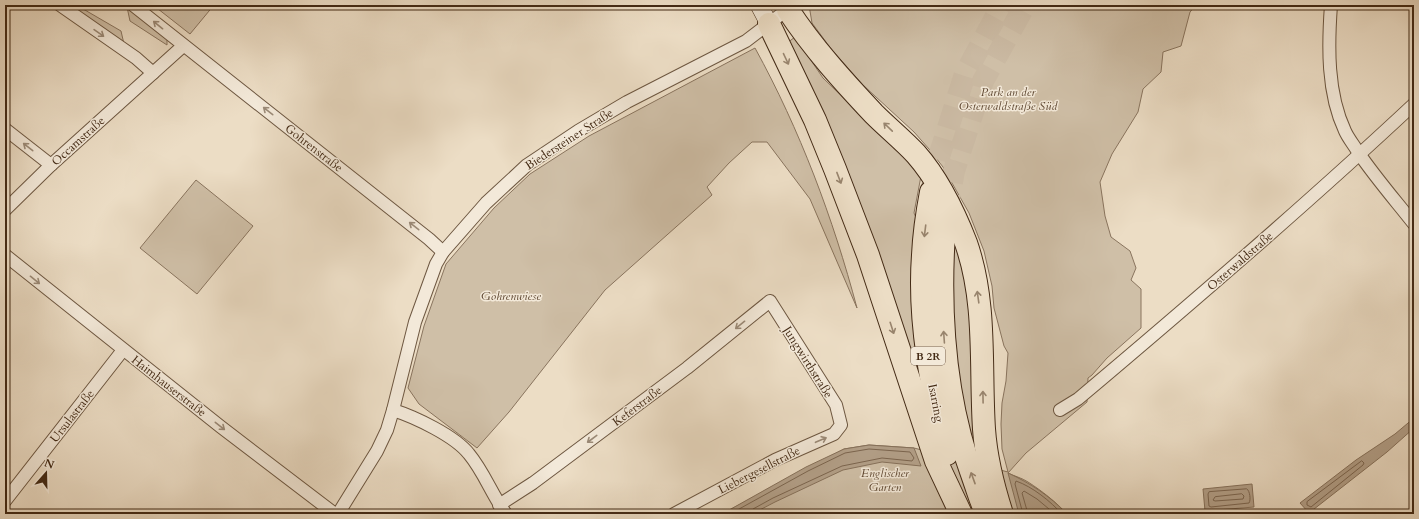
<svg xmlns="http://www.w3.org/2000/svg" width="1419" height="519" viewBox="0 0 1419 519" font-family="Cardo,serif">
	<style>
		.green { fill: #cfbfa7; stroke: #89745e }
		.water { fill: #b3a089; stroke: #86715b }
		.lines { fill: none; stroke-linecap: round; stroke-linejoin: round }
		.shore { stroke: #7b654f; stroke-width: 1 }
		.highway-tunnel { stroke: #cab9a2; stroke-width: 22; stroke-dasharray: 22 11; stroke-linecap: butt }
		.street-casing { stroke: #6d5741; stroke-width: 14 }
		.secondary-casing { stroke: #432a15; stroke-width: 18 }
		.highway-casing { stroke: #432a15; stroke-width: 24 }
		.street { stroke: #f3e9d9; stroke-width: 12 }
		.secondary { stroke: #f3e9d9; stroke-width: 17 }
		.highway { stroke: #ecddc5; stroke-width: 22 }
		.oneway { stroke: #9b8a77 }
		.oneway2 { stroke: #98846d }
		.labels { text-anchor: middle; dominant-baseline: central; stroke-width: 3; stroke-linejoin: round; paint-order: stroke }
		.shield { fill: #f3e9d9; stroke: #786350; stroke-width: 1 }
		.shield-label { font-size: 11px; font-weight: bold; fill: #432a15 }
		.park-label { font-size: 12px; font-style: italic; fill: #5f4832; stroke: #f3e9d9 }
		.street-label { font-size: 12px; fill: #432a15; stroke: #f3e9d9 }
	</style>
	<rect width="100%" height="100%" fill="#ecddc5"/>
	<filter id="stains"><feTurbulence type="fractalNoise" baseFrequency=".005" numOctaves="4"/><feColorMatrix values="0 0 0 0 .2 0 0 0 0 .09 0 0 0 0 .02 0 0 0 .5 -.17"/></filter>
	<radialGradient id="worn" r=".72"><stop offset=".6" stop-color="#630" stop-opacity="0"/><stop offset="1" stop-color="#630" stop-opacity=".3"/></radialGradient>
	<g class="green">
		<path d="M153,5H214L190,34Z"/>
		<path d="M809,5H1196L1190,12L1181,46L1163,52L1161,72L1143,89L1138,112L1112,154L1100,182L1105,216L1111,237L1130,251L1136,268L1131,280L1141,289V328L1107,358L1092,375L1088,378L1087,402L1026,453L1008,473C1014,476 1022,478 1028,482C1042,491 1056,502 1067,514H722L844,449L869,445L914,448L1008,472L1002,449L1001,424L1002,403L1006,381L1008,353L1004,346L994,308L992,286L984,251L969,213L943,167L929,149L914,132L863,85L832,50L812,23Z"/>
		<path d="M78,6L121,31L124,44L76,10Z"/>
		<path d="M127,7L165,37L167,40V45L130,21Z"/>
		<path d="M795,37L823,78L853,107L891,141L921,176L914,213L918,222L922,369L917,371L787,43Z"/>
		<path d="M755,48C800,130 833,218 857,308L810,199L767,142H752L729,163L707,187L712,195L605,290L509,412L477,448L419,404L408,388L424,326L446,264L494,208L530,174L589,136Z"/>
		<path d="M196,180L253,226L197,294L140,248Z"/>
		<path d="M953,239L963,265L970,298L978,446L974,460L957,390L950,262Z"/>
	</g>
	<g class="water">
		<path d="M1414,418V428L1387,452L1309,513L1300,503L1356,460L1395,434Z"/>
		<path d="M869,445L914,448L921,466L882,462L843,470L775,502L752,514H722L806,467L844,449Z"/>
		<path d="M1008,473C1030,483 1050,496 1067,514H1019Z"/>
		<path d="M1252,484L1254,507L1205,511L1203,489Z"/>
	</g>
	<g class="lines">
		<g class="shore">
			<path d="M1362,461L1364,463L1363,465L1311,507L1307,505V502Z"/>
			<path d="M1247,489C1250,491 1251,500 1249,503L1211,507L1209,506L1208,494L1209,492Z"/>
			<path d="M1242,494L1244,496L1243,499L1215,501L1213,500L1215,497Z"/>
			<path d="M730,514L808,471L845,453L869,449L910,452L914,458L912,461L882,458L842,466L773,498L753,509L751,514"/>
			<path d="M1023,514L1015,484L1016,481C1033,487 1050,501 1062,514"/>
			<path d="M1028,514L1022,493L1024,491L1037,499L1055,514"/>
		</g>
		<g class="highway-tunnel">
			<path d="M931,192L937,163L965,74L1002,5"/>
			<path d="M946,215L954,171L983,81L1025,5"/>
		</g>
		<g class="street-casing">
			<g id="street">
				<path d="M60,5L136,58L153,73"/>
				<path d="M133,5L429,239L443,252"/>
				<path d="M1331,5C1328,46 1327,93 1345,131C1348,138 1354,145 1358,152C1375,177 1395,200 1414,224"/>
				<path d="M5,129L51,165"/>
				<path d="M5,210L51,165L183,46"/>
				<path d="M5,255L221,427L335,514"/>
				<path d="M393,410C415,417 455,436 469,454C484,472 492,495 506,514"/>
				<path d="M1060,410L1078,399C1192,303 1305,206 1414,104"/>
				<path d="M5,501L123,350"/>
				<path d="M499,505L533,483L687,368L770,301L836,405L841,425L834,434L775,460L674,514"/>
				<path d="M338,514L377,451L387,430L393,410L415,322L436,264L443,252L486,203L527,165L578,131L627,102L746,41L792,6"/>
			</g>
		</g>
		<g class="secondary-casing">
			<path id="secondary" d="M759,5L769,24"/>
		</g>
		<g class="highway-casing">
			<g id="highway">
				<path d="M788,10C813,48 843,81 874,114C888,128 903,140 916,154C938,179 954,212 966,243C987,303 980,367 984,429C986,458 993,486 1002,514"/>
				<path d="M769,24L815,120L835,169L868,255L936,461L961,514"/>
				<path d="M931,192C927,213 924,234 923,255C918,322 932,389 947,454"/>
				<path d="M945,218C938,306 943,397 974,480C978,491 981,503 987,514"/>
			</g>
		</g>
		<use href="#street" class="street"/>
		<use href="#secondary" class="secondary"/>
		<use href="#highway" class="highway"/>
	</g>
	<defs><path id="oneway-shaft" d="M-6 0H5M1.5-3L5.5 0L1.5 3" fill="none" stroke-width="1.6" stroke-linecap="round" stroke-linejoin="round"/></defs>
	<g class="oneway">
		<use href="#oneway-shaft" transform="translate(158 25) rotate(-141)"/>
		<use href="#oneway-shaft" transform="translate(99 33) rotate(35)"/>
		<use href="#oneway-shaft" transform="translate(268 111) rotate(-142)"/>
		<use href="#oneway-shaft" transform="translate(28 147) rotate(-142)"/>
		<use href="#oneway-shaft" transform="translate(414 226) rotate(-142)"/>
		<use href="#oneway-shaft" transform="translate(35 280) rotate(39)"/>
		<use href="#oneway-shaft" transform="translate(740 325) rotate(141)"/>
		<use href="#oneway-shaft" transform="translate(220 426) rotate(38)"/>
		<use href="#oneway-shaft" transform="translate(592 439) rotate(143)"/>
		<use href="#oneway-shaft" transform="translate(821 440) rotate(-23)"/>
	</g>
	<g class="oneway2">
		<use href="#oneway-shaft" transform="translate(786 59) rotate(65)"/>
		<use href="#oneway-shaft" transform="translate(888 127) rotate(-136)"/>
		<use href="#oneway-shaft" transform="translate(839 178) rotate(69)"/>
		<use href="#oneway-shaft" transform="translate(925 231) rotate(97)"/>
		<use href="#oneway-shaft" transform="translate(978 297) rotate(-98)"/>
		<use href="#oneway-shaft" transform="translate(892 328) rotate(72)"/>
		<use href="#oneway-shaft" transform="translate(944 337) rotate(-94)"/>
		<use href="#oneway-shaft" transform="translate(983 397) rotate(-91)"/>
		<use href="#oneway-shaft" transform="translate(973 478) rotate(-110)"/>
	</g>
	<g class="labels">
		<rect class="shield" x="911" y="347" width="34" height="18" rx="3"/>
		<g class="shield-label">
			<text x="928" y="356">B 2R</text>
		</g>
		<g class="park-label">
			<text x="1008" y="92">Park an der<tspan x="1008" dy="14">Osterwaldstraße Süd</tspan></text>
			<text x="511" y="296">Gohrenwiese</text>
			<text x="885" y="473">Englischer<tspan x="885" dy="14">Garten</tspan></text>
		</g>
		<g class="street-label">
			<text transform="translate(569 139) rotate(-33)">Biedersteiner Straße</text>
			<text transform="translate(78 141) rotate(-42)">Occamstraße</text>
			<text transform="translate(314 148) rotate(38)">Gohrenstraße</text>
			<text transform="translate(1240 261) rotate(-41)">Osterwaldstraße</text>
			<text transform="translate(808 362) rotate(58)">Jungwirthstraße</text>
			<text transform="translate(169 386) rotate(38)">Haimhauserstraße</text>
			<text transform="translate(936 403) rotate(79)">Isarring</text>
			<text transform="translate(637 406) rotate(-37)">Keferstraße</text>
			<text transform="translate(72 416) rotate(-52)">Ursulastraße</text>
			<text transform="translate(759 470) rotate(-27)">Liebergesellstraße</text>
		</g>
	</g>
	<rect width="1419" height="519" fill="none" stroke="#ecddc5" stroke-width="20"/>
	<rect x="6" y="6" width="1407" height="507" fill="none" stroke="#432a15" stroke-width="2"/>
	<rect x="10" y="10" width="1399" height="499" fill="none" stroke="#432a15"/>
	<g transform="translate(46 473) rotate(20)" stroke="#f3e9d9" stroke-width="3" paint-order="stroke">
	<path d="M0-3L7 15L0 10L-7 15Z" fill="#432a15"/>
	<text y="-6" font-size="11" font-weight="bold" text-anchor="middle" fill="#432a15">N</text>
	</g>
	<rect width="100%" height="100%" filter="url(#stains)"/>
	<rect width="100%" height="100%" fill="url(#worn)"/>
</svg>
